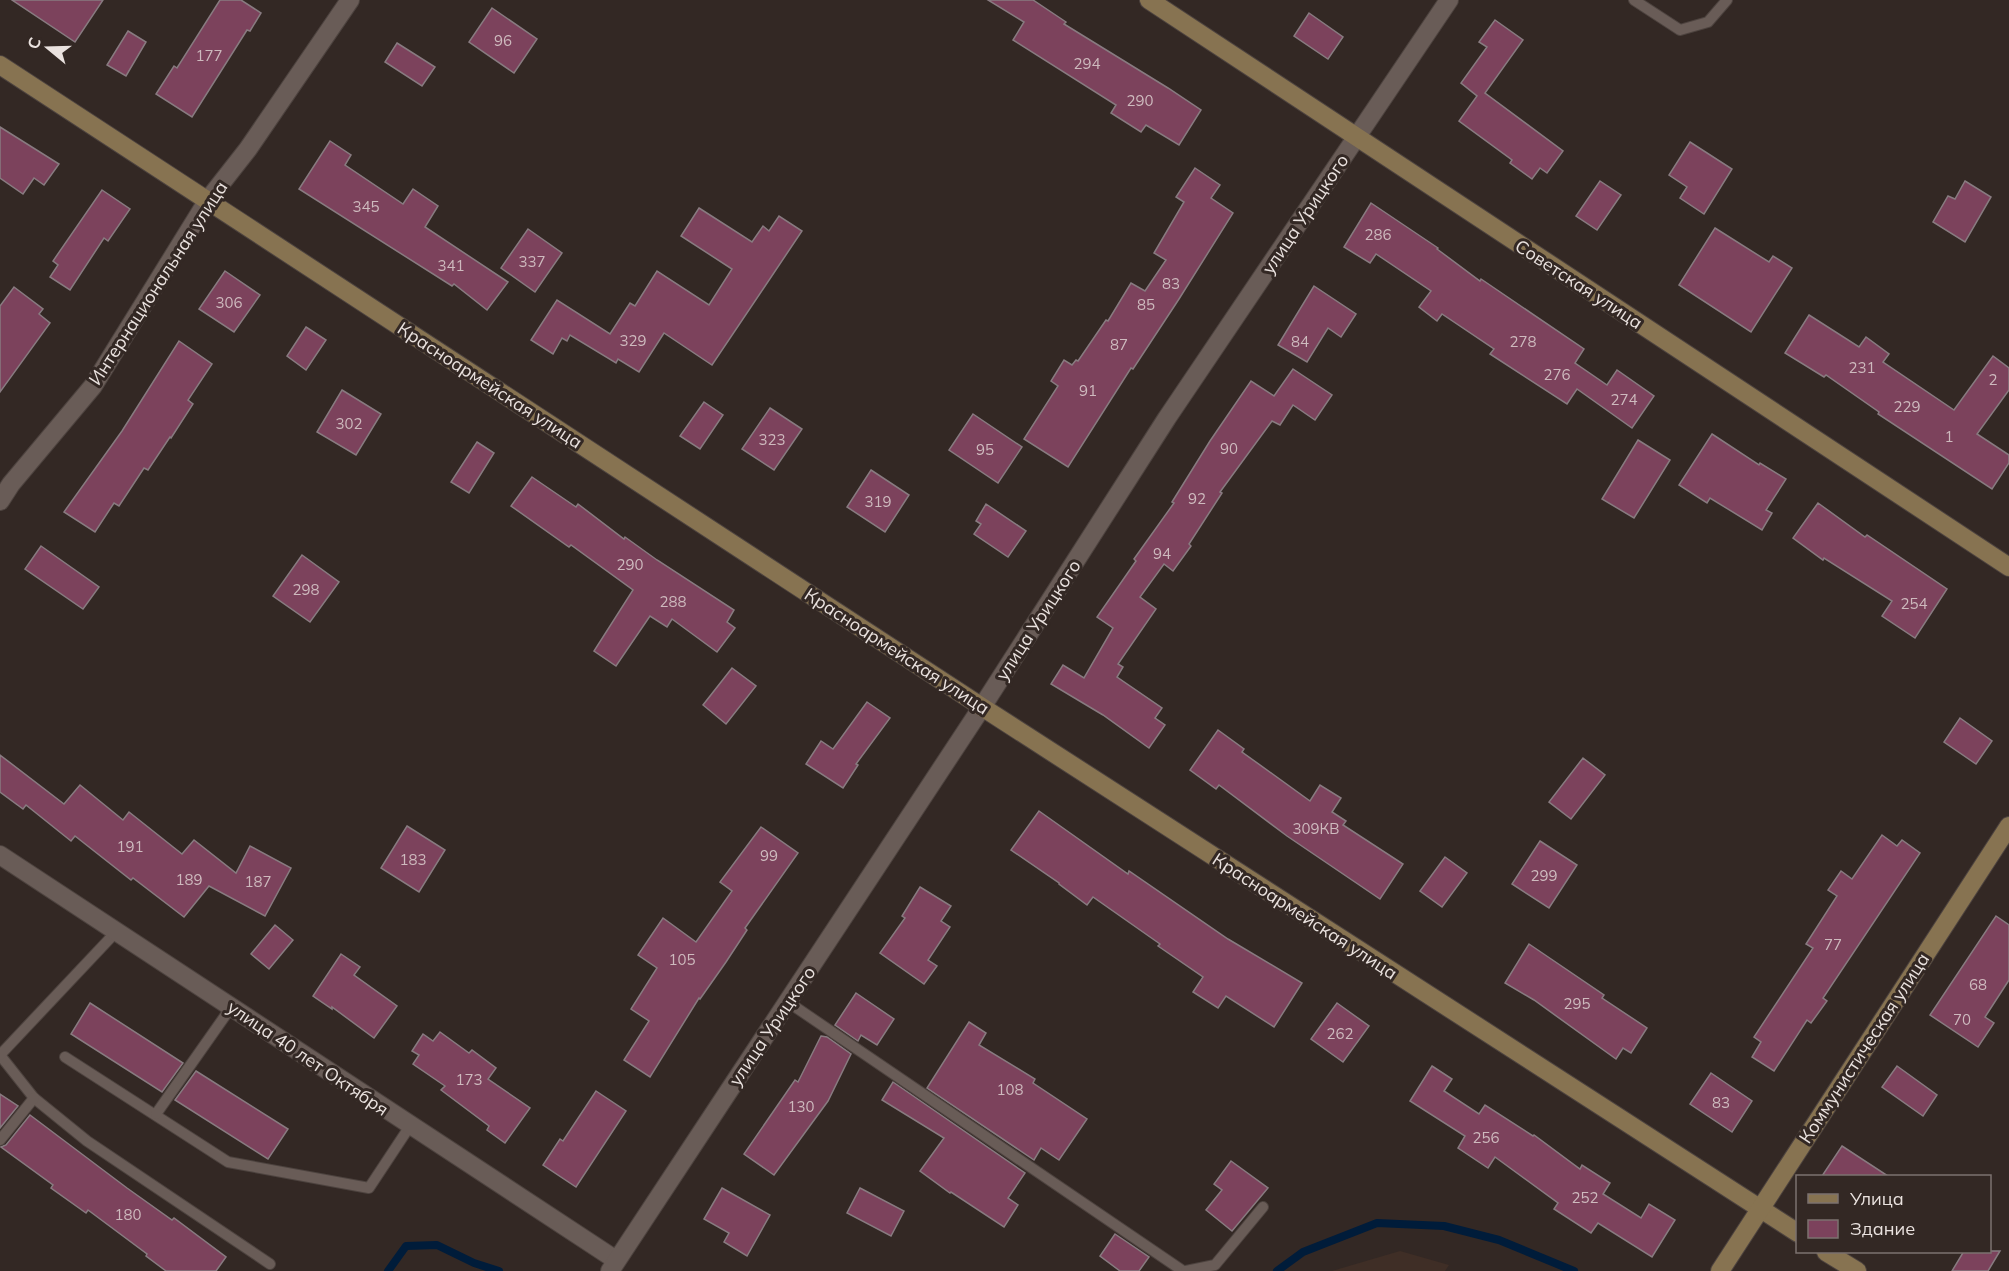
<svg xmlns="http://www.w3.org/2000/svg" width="2009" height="1271" viewBox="0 0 2009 1271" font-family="Mulish,sans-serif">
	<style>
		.built { fill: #3f2e26 }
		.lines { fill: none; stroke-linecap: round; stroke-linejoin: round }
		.stream { stroke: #001c3a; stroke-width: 8 }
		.building { fill: #7c425c; stroke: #887b80; stroke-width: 1.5 }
		.lane-casing { stroke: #4d433f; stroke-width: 12 }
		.street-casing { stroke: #4d433f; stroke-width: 20 }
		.secondary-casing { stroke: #4d433f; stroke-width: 20 }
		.lane { stroke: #695c57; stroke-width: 10 }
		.street { stroke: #695c57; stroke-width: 18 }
		.secondary { stroke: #877351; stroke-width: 18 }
		.labels { text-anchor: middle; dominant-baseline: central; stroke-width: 6; stroke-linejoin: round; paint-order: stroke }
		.number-label { font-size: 15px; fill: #cebabe }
		.street-label { font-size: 18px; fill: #eae2df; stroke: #332824 }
	</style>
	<rect width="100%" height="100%" fill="#332824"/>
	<path class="built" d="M1400,1251L1449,1265L1445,1271H1332Z"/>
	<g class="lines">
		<g class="stream">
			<path d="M388,1271L406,1246L437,1245L474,1263L499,1271"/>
			<path d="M1277,1271L1303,1252L1377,1223L1444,1226L1499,1240L1574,1271"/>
		</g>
	</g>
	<g class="building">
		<path d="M12,0H103L75,42Z"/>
		<path d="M220,0H241L261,13L250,31L247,30L192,117L156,94L174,66L177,68Z"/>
		<path d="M988,0H1033L1066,22L1064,24L1168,88L1201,110L1179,145L1146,125L1141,132L1111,113L1116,105L1013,40L1024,22Z"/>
		<path d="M492,8L537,39L514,73L469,42Z"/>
		<path d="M1309,13L1343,37L1328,59L1294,36Z"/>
		<path d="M1495,20L1523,40L1485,93L1563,151L1547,173L1540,168L1532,179L1510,163L1512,160L1459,121L1477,96L1461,83L1487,47L1479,42Z"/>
		<path d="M128,31L146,42L126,76L107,65Z"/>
		<path d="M397,43L435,67L422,86L385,62Z"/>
		<path d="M0,127L59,164L44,185L34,178L23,194L0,178Z"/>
		<path d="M330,141L351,155L345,165L403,204L413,189L438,206L425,227L508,282L487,310L454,284L452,286L299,189Z"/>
		<path d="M1690,142L1732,169L1704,214L1680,198L1687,187L1669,175Z"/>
		<path d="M1195,168L1220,185L1211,198L1233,213L1179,299L1133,369L1131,368L1068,467L1024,439L1058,386L1051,381L1064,360L1072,365L1076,360L1078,361L1106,320L1108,321L1131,283L1145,291L1166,260L1154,253L1184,202L1176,197Z"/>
		<path d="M1600,181L1621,195L1597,230L1576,216Z"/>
		<path d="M1965,181L1991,197L1965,242L1933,222L1948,196L1955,199Z"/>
		<path d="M102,190L130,209L108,241L104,238L70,290L50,277L58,265L53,261Z"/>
		<path d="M1371,203L1438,248L1437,249L1480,281L1481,279L1584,349L1575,363L1607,385L1617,370L1654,396L1632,428L1577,389L1567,404L1490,354L1494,349L1442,314L1437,321L1419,307L1431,291L1376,254L1370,263L1344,247Z"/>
		<path d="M699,208L752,242L763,226L769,231L779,216L802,231L712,365L664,333L639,372L618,359L616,363L570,335L567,341L562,338L553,354L531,340L557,300L610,334L630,303L635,306L657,271L709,305L732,269L681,236Z"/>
		<path d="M1715,228L1769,262L1773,256L1792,268L1751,332L1679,285Z"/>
		<path d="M528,229L562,253L535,292L501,268Z"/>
		<path d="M225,271L260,295L234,332L199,309Z"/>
		<path d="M1314,286L1356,314L1341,337L1328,328L1307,362L1278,345Z"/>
		<path d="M14,287L43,309L39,314L50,323L0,392V306Z"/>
		<path d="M1809,315L1859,347L1866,337L1889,354L1883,362L1954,410L1993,356L2009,368V390L1977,434L2009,455V463L1992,489L1878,414L1879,412L1826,375L1824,377L1785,353Z"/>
		<path d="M306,327L326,340L306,370L287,356Z"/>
		<path d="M179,341L212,364L188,400L193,404L171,438L170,437L148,470L144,468L119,506L114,503L95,532L64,512L122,431Z"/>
		<path d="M1293,369L1332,395L1315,420L1293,405L1280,425L1272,421L1220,492L1222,493L1189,544L1191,546L1173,571L1164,564L1140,597L1156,609L1118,664L1123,667L1117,677L1162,708L1155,718L1165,725L1149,748L1103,715L1051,684L1063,665L1084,678L1113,628L1097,617L1136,561L1134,559L1174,503L1172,502L1210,441L1251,381L1274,396Z"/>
		<path d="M342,390L381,414L356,455L317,432Z"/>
		<path d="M704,402L723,415L700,449L680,436Z"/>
		<path d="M770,408L802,429L774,470L742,449Z"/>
		<path d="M973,414L1022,447L998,483L949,450Z"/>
		<path d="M1712,434L1759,465L1760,463L1786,479L1766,510L1772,513L1762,530L1710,498L1707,503L1679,485Z"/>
		<path d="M1638,440L1670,460L1634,518L1602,499Z"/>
		<path d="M477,442L494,453L469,493L451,482Z"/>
		<path d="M871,470L909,495L885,532L847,507Z"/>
		<path d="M532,477L576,507L578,504L624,539L625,537L657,560L734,610L727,622L735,628L717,652L672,619L667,627L650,616L616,666L594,651L633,590L571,545L569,547L511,506Z"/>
		<path d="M1818,503L1865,537L1867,535L1947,589L1915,638L1882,616L1892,601L1824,558L1823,560L1793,538Z"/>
		<path d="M986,504L1026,531L1008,557L974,534L981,524L976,521Z"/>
		<path d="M41,546L99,587L83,609L25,569Z"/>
		<path d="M302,555L339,582L310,622L273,596Z"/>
		<path d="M732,668L756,686L726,724L703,705Z"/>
		<path d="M867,702L890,718L856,764L858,765L843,788L806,764L821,741L833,749Z"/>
		<path d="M1960,718L1992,741L1976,764L1944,742Z"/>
		<path d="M1218,730L1244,749L1242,752L1310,801L1320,785L1341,798L1332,812L1346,821L1343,825L1403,864L1380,899L1287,836L1219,785L1216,789L1190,770Z"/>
		<path d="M0,755L64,804L80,785L123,820L129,812L182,854L194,840L236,873L250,846L291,868L265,916L209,886L184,917L133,878L131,880L75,836L71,841L26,805L23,809L0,792Z"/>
		<path d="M1583,758L1605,775L1571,819L1549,802Z"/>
		<path d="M1039,811L1128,874L1129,871L1228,939L1302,983L1274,1027L1226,996L1218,1008L1193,992L1203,977L1158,946L1160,944L1093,897L1087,905L1059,884V883L1011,850Z"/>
		<path d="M407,826L445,850L419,892L381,868Z"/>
		<path d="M761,827L798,853L745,928L747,930L726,962L700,999L699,998L650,1077L624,1060L649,1021L631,1009L657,968L638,955L663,918L696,942L732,891L720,882Z"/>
		<path d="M1882,835L1897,846L1902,840L1920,853L1823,998L1827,1001L1811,1023L1807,1020L1774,1071L1752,1057L1761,1042L1754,1037L1813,948L1806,944L1837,896L1828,890L1841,871L1852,879Z"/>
		<path d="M1540,841L1577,865L1549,908L1512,884Z"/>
		<path d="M1445,857L1467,873L1442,907L1420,891Z"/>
		<path d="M920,887L951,906L941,921L950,927L928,960L937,966L924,984L880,953L905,918L902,916Z"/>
		<path d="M1996,916L2009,925V980L1985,1017L1994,1023L1978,1047L1930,1015Z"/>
		<path d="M275,925L293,940L269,969L251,954Z"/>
		<path d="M1529,944L1604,995L1602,998L1647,1028L1631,1053L1623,1048L1616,1059L1534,1000L1505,983Z"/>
		<path d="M341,954L360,967L354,975L397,1006L374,1038L332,1007V1009L313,996Z"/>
		<path d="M856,993L894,1019L877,1045L861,1035L858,1041L835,1025Z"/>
		<path d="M90,1003L183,1063L162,1092L71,1034Z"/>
		<path d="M1337,1003L1369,1026L1343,1062L1311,1039Z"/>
		<path d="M969,1022L986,1033L979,1045L1035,1079L1033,1083L1087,1119L1059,1160L1041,1148L1034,1160L927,1088Z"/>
		<path d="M440,1032L469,1053L472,1050L496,1068L488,1079L530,1108L505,1143L487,1130L489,1126L441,1090L445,1086L413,1064L419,1055L412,1051L423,1034L433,1041Z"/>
		<path d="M821,1036L827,1037L851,1054L828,1101L774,1175L744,1154L795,1080L798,1082Z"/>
		<path d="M1432,1066L1452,1079L1444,1091L1479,1114L1485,1105L1533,1136L1534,1135L1580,1169L1582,1165L1610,1183L1603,1194L1641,1218L1649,1204L1675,1220L1652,1257L1598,1223L1591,1233L1554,1209L1558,1203L1495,1157L1488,1168L1458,1148L1465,1136L1410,1101Z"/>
		<path d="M1897,1066L1937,1095L1923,1116L1882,1087Z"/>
		<path d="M196,1071L288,1129L268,1159L175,1100Z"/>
		<path d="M1711,1073L1752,1101L1732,1132L1690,1104Z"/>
		<path d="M893,1082L1025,1173L1008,1198L1018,1205L1004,1227L951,1192L950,1193L920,1171L944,1138L882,1100Z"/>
		<path d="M596,1091L626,1111L576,1187L543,1165L560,1139L563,1141Z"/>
		<path d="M0,1094L18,1106L0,1128Z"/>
		<path d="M30,1115L127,1188L172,1220L174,1218L226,1257L216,1271H166L146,1256L147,1254L88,1210L86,1213L51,1188L53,1185L1,1147L6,1145Z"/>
		<path d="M1842,1146L1888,1176H1822Z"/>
		<path d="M1231,1161L1268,1188L1232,1231L1206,1210L1222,1190L1214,1184Z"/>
		<path d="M722,1188L770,1215L747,1256L724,1242L729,1233L704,1219Z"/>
		<path d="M860,1188L904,1211L891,1236L847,1213Z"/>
		<path d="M1115,1234L1149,1257L1139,1271H1120L1100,1256Z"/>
		<path d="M1964,1251H2000L1988,1271H1952Z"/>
	</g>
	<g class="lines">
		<g class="lane-casing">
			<g id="lane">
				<path d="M1634,0L1680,30L1708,22L1727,0"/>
				<path d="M788,1002L1183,1271"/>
				<path d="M0,1055L34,1098L87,1141L270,1264"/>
				<path d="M0,1055L115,933"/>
				<path d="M65,1057L228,1162L369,1188L410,1126"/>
				<path d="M156,1114L232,1006"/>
				<path d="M0,1140L34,1098"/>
				<path d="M1186,1271L1215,1265L1263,1207"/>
			</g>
		</g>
		<g class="street-casing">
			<g id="street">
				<path d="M0,501L11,484L93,386L208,200L248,149L350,0"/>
				<path d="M0,855L616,1260"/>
				<path d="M610,1271L982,707L1167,418L1449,0"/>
			</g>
		</g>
		<g class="secondary-casing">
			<g id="secondary">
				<path d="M1149,0L2009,567"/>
				<path d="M0,65L982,707L1798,1233"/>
				<path d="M1826,1252L1857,1271"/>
				<path d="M1720,1271L2009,826"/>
			</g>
		</g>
		<use href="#lane" class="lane"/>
		<use href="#street" class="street"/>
		<use href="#secondary" class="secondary"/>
	</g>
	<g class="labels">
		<g class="number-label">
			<text x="503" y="40">96</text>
			<text x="209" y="55">177</text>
			<text x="1087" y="63">294</text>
			<text x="1140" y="100">290</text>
			<text x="366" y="206">345</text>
			<text x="1378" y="234">286</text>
			<text x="532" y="261">337</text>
			<text x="451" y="265">341</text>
			<text x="1171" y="283">83</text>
			<text x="229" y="302">306</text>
			<text x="1146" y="304">85</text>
			<text x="633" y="340">329</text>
			<text x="1300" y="341">84</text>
			<text x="1523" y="341">278</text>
			<text x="1119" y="344">87</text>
			<text x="1862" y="367">231</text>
			<text x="1557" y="374">276</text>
			<text x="1993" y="379">2</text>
			<text x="1088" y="390">91</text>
			<text x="1624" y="399">274</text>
			<text x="1907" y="406">229</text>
			<text x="349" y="423">302</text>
			<text x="1949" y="436">1</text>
			<text x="772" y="439">323</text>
			<text x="1229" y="448">90</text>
			<text x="985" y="449">95</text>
			<text x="1197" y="498">92</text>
			<text x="878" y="501">319</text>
			<text x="1162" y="553">94</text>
			<text x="630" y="564">290</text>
			<text x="306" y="589">298</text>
			<text x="673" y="601">288</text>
			<text x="1914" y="603">254</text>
			<text x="1316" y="828">309КВ</text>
			<text x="130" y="846">191</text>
			<text x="769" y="855">99</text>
			<text x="413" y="859">183</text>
			<text x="1544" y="875">299</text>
			<text x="189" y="879">189</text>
			<text x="258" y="881">187</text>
			<text x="1833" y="944">77</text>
			<text x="682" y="959">105</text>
			<text x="1978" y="984">68</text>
			<text x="1577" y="1003">295</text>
			<text x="1962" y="1019">70</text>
			<text x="1340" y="1033">262</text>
			<text x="469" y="1079">173</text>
			<text x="1010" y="1089">108</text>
			<text x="1721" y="1102">83</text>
			<text x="801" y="1106">130</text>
			<text x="1486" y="1137">256</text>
			<text x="1585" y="1197">252</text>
			<text x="128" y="1214">180</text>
		</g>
		<g class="street-label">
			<text transform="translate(1305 214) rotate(-56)">улица Урицкого</text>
			<text transform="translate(158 283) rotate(-57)">Интернациональная улица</text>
			<text transform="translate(1579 284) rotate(33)">Советская улица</text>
			<text transform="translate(490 385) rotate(33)">Красноармейская улица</text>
			<text transform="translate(1038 620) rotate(-57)">улица Урицкого</text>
			<text transform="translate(897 651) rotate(33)">Красноармейская улица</text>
			<text transform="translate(1305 916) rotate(33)">Красноармейская улица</text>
			<text transform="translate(772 1026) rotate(-56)">улица Урицкого</text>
			<text transform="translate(1864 1048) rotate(-57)">Коммунистическая улица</text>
			<text transform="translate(308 1058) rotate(34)">улица 40 лет Октября</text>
		</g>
	</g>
	<rect x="1796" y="1175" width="195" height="78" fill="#332824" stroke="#7c726f" stroke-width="1.5"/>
	<rect x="1808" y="1194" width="30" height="9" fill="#877351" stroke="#7c726f" stroke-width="1.5"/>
	<text x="1850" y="1205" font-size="18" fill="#eae2df">Улица</text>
	<rect x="1808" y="1220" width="30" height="18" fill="#7c425c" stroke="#7c726f" stroke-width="1.5"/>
	<text x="1850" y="1235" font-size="18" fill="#eae2df">Здание</text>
	<g transform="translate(48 48) rotate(289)" stroke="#332824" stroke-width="4.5" paint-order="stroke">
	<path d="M0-4.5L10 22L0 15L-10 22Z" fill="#eae2df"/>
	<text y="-9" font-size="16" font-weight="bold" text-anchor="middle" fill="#eae2df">С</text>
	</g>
</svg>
